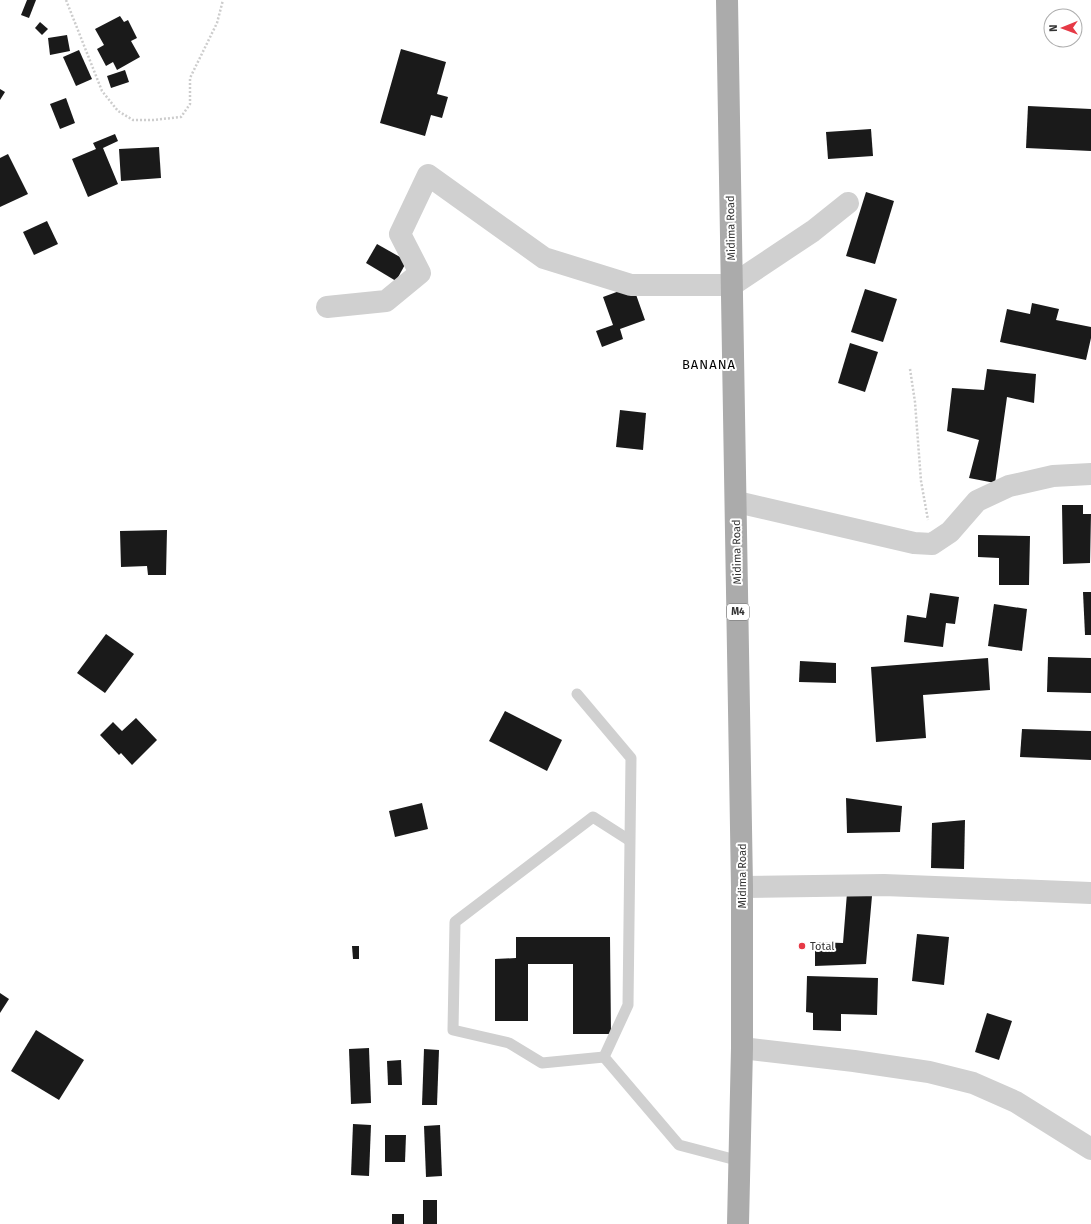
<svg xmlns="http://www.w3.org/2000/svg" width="1091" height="1224" viewBox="0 0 1091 1224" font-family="'Fira Sans',sans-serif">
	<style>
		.building { fill: #1a1a1a }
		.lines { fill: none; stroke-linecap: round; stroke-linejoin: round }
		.path { stroke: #cdcdcd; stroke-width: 2.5; stroke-dasharray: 2 2; stroke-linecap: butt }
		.service { stroke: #d0d0d0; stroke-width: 11 }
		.minor { stroke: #d0d0d0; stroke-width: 22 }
		.primary { stroke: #ababab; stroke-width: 22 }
		.poi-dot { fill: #e63946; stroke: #fff; stroke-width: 1.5 }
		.labels { text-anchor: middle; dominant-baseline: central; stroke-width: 4; stroke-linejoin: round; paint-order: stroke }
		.shield { fill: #fff; stroke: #707070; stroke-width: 1 }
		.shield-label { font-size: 10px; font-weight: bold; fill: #333 }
		.street-label { font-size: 11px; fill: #333; stroke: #fff }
		.poi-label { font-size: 11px; fill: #333; stroke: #fff; text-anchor: start }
		.quarter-label { font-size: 13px; letter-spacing: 1px; fill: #000; stroke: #fff }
	</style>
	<rect width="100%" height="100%" fill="#fff"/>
	<g class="building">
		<path d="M27,0H36L29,18L21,15Z"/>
		<path d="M120,16L124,22L128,20L137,38L131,41L140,57L117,70L113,62L106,66L97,49L104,45L95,29Z"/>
		<path d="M40,22L48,29L42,35L35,28Z"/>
		<path d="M67,35L70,51L50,55L48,38Z"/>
		<path d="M401,49L446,62L437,94L448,97L442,118L431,115L425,136L380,123Z"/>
		<path d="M79,50L92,79L76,86L63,57Z"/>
		<path d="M125,70L129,82L111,88L107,76Z"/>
		<path d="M0,89L5,92L0,100Z"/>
		<path d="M66,98L75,123L60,129L50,104Z"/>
		<path d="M1028,106L1091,109V151L1026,148Z"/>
		<path d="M871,129L873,156L828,159L826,132Z"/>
		<path d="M115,134L118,141L103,148L118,184L88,197L72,159L96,149L93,143Z"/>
		<path d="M159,147L161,178L121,181L119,149Z"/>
		<path d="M8,154L28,194L0,207V158Z"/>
		<path d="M866,192L894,201L875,264L846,256Z"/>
		<path d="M47,221L58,244L34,255L23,232Z"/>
		<path d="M377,244L407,261L396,281L366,263Z"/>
		<path d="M633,286L645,320L620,329L623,339L602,347L596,331L613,325L603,297Z"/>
		<path d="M865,289L897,299L883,342L851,332Z"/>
		<path d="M1032,303L1059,309L1056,320L1091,327V338L1086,360L1000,342L1007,309L1030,314Z"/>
		<path d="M850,343L878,352L865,392L838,383Z"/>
		<path d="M987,369L1036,374L1034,403L1007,397L995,483L969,478L979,440L947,431L952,388L984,390Z"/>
		<path d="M620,410L646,413L643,450L616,447Z"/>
		<path d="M1062,505H1083V514H1091L1090,563L1063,564Z"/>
		<path d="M167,530L166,575H148L147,566L121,567L120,531Z"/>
		<path d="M978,535L1030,536L1029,585H999V558L978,557Z"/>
		<path d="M1083,592H1091V635H1085Z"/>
		<path d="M930,593L959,597L955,624L946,623L943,647L904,642L907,615L926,618Z"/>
		<path d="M994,604L1027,609L1022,651L988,646Z"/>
		<path d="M106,634L134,654L105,693L77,673Z"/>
		<path d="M1048,657L1091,658V693L1047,692Z"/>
		<path d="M988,658L990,690L923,695L926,738L876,742L871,667Z"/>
		<path d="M800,661L836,663V683L799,682Z"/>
		<path d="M505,711L562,740L547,771L489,741Z"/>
		<path d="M136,718L157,740L132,765L121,753L119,755L100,735L113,722L122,731Z"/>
		<path d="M1022,729L1091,731V760L1020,757Z"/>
		<path d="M846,798L902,806L900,832L847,833Z"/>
		<path d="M422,803L428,829L395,837L389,811Z"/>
		<path d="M965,820L964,869L931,868L932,823Z"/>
		<path d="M847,893L872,896L866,964L815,966V942L843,943Z"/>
		<path d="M917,934L949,937L944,985L912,981Z"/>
		<path d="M516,937H610L611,1034H573V964H528V1021H495V959L516,958Z"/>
		<path d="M352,946H359V959H353Z"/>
		<path d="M807,976L878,978L877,1015L841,1014V1031L813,1030V1013L806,1012Z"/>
		<path d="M0,993L9,999L0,1013Z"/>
		<path d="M987,1013L1012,1021L999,1060L975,1052Z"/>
		<path d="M36,1030L84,1060L59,1100L11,1071Z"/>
		<path d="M369,1048L371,1103L351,1104L349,1049Z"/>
		<path d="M424,1049L439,1050L437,1105H422Z"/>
		<path d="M401,1060L402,1085H388L387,1061Z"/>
		<path d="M353,1124L371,1125L369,1176L351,1175Z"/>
		<path d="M440,1125L442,1176L426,1177L424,1126Z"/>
		<path d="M385,1135H406L405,1162H385Z"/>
		<rect x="423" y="1200" width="14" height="24"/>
		<rect x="392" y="1214" width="12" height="10"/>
	</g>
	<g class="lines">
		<g class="path">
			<path d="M66,0L102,91L118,111L133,120H153L181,117L190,104V78L217,23L223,0"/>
			<path d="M910,369L915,402L921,481L928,520"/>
		</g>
		<g class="service">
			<path d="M577,694L631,758L628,1005L604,1057L679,1145L740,1161"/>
			<path d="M604,1057L542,1063L509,1043L453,1030L455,922L593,817L629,840"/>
		</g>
		<g class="minor">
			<path d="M327,307L386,301L420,273L400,234L428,175L544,258L631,285H732L813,231L848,203"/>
			<path d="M737,502L914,543L932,544L950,532L977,501L1009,486L1053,476L1091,474"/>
			<path d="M742,887L884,885L1091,893"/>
			<path d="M742,1048L854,1061L929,1072L973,1083L1016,1102L1091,1149"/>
		</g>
		<path class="primary" d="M727,0L742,887V1048L738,1224"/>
	</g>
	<circle class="poi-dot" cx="802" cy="946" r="4"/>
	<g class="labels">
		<rect class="shield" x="727" y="604" width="22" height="16" rx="3"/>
		<g class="shield-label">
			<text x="738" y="612">M4</text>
		</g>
		<g class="street-label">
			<text transform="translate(731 228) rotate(-91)">Midima Road</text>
			<text transform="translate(737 552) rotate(-91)">Midima Road</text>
			<text transform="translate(742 876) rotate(-90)">Midima Road</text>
		</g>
		<g class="poi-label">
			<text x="810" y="946">Total</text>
		</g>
		<g class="quarter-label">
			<text x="709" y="364">BANANA</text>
		</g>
	</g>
	<g transform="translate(1063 28) rotate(269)"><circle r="19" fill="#ffffff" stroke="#adadad"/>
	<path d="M0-3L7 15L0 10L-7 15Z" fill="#e63946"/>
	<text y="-6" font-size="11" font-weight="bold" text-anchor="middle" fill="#333333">N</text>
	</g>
</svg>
